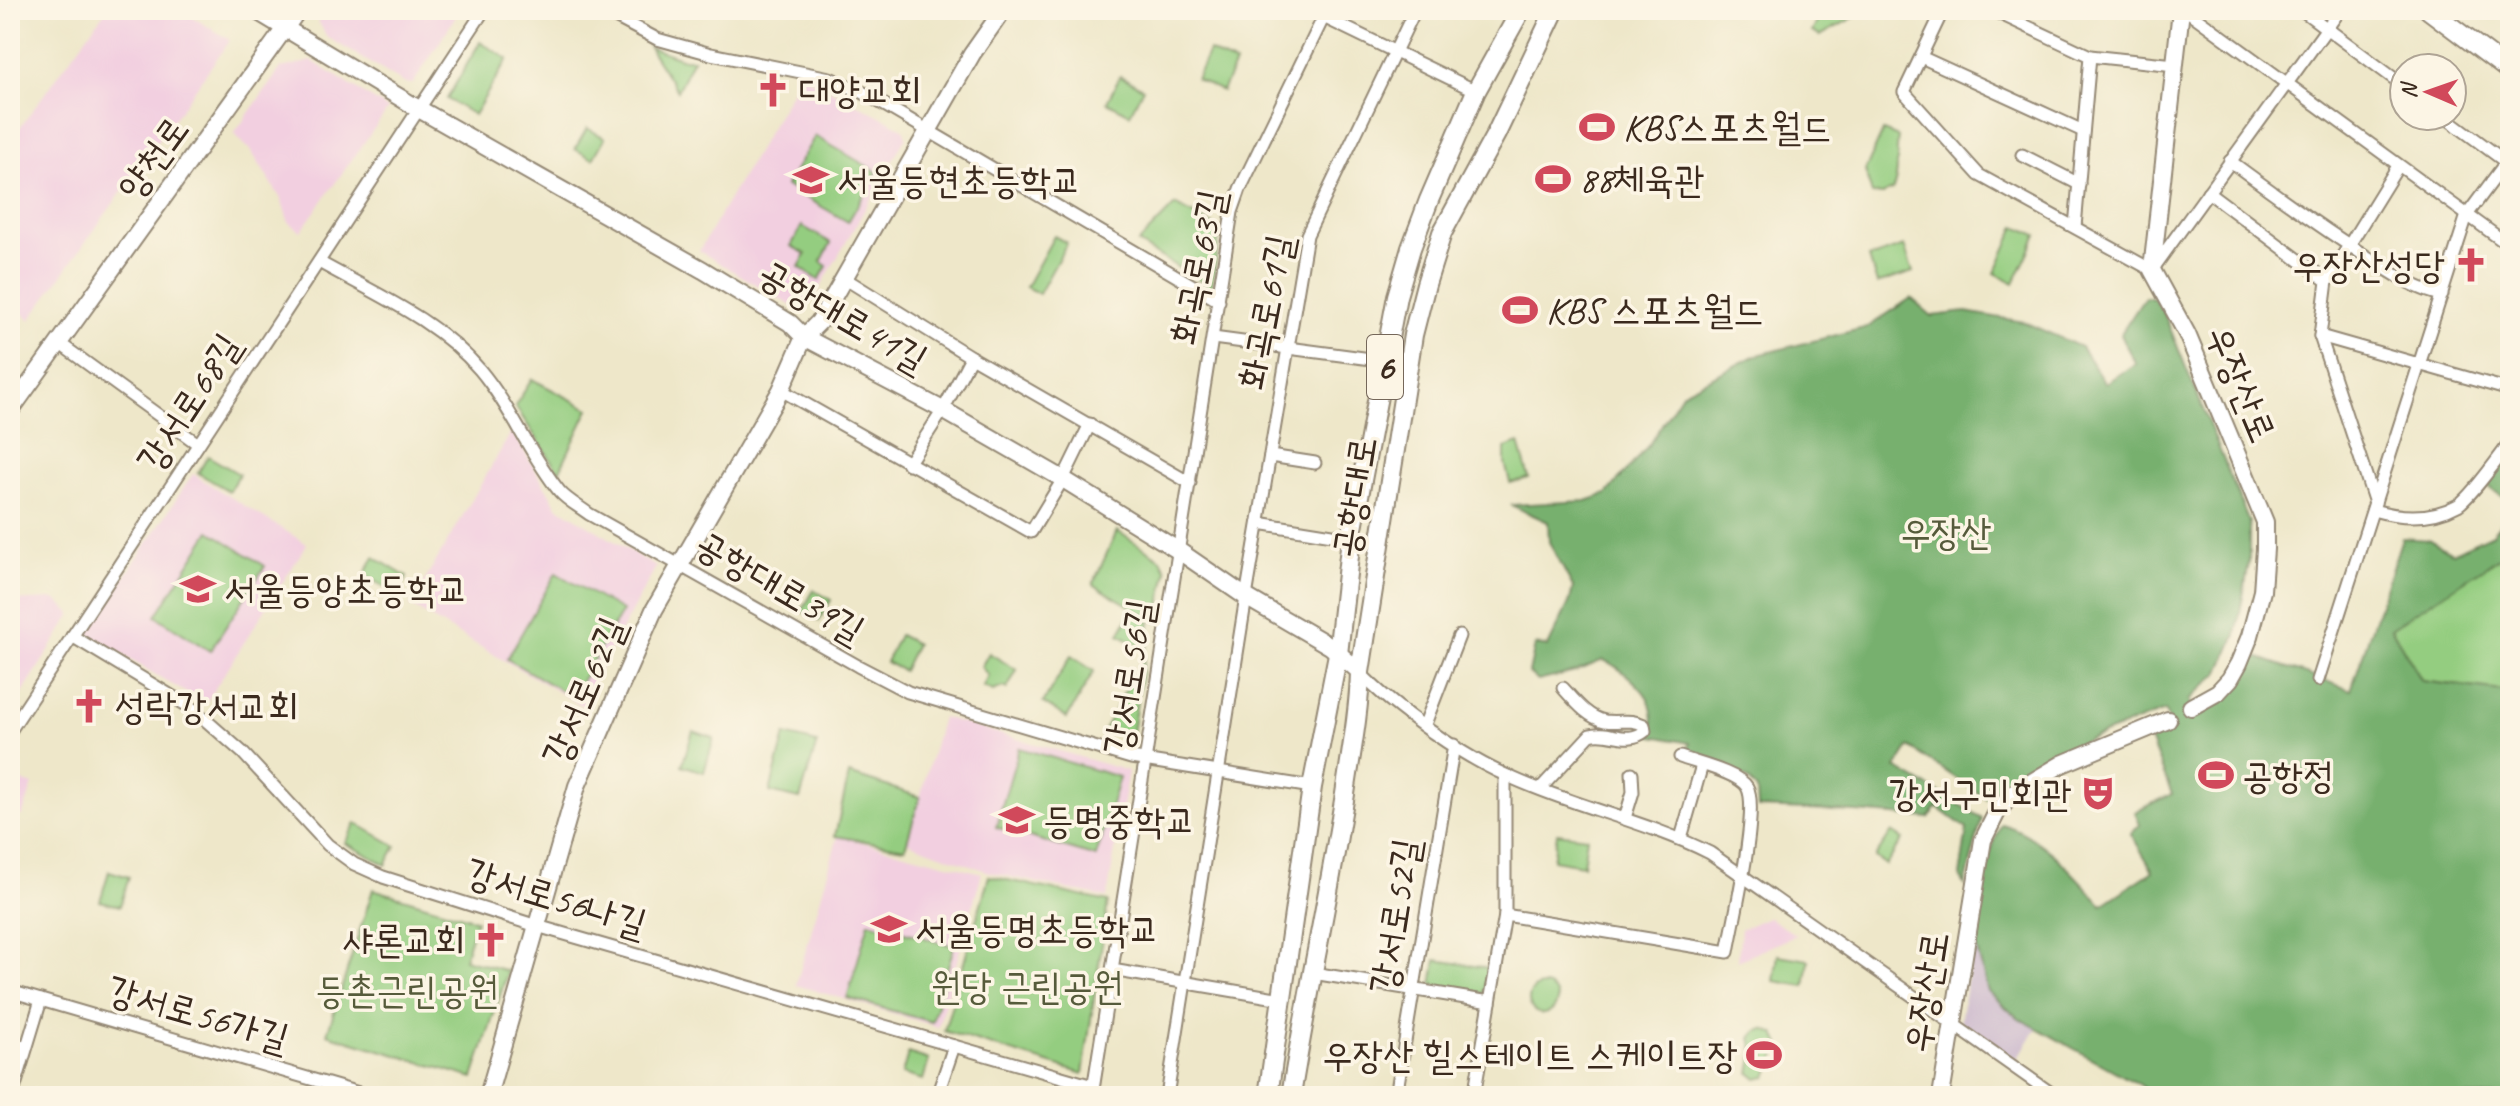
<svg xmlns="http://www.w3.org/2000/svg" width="2520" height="1106" viewBox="0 0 2520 1106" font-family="Caveat,'Poor Story',sans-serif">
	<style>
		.built { fill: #f2cfe0 }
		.industrial { fill: #cfbdcf }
		.green { fill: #94cd80; stroke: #687c4f; stroke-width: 2 }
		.forest { fill: #77b06e; stroke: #596d46; stroke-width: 2 }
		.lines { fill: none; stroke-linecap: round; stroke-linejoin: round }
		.street-casing { stroke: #948874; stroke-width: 15 }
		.secondary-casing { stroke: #948874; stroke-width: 20 }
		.primary-casing { stroke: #948874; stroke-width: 22 }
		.street { stroke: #fff; stroke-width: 11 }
		.secondary { stroke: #fff; stroke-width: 16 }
		.primary { stroke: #fff; stroke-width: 18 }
		.labels { text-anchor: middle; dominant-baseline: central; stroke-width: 7; stroke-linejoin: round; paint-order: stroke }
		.shield { fill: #fcf5e5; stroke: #75675a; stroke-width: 2 }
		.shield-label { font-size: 36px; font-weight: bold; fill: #3b2a1e }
		.poi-label { font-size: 38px; fill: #3b2a1e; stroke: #fcf5e5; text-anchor: start }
		.street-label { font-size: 38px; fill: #3b2a1e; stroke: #fcf5e5 }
		.park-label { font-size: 38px; fill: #565b3b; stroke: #fcf5e5 }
	</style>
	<rect width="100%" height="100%" fill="#fcf5e5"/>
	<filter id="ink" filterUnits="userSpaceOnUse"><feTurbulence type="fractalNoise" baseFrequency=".0125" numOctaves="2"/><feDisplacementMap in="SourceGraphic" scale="16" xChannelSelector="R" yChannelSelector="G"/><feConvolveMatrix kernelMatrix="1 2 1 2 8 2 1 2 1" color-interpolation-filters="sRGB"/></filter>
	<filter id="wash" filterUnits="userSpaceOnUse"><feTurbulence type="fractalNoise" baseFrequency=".006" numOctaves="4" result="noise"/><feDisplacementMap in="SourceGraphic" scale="32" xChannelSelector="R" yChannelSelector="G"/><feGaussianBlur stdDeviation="1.8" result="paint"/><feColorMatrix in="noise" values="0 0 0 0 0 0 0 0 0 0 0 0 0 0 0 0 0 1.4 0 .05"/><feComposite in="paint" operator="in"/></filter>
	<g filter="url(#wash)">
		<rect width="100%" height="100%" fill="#eee7c9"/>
		<g class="built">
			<path d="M106,10H181L230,40L30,320L10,303V141Z"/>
			<path d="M326,10H460L413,84L404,83L327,37L318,21Z"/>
			<path d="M312,61L388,109L301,231L289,223L281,199L251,151L234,134L281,68Z"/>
			<path d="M801,75L903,128L906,137L812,302L794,307L699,251Z"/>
			<path d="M512,431L557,506L656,567L597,674L586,708L410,606Z"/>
			<path d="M193,474L307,544L205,704L87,634Z"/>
			<path d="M55,599L72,614L10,713V601Z"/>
			<path d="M942,717L1128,771L1107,898L989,872L908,842Z"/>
			<path d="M10,777L33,785L22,816L10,812Z"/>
			<path d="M838,836L982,873L938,1027L796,985Z"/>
			<path d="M1768,917L1796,935L1738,961L1741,929Z"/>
		</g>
		<path class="industrial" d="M1974,938L2017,1017L2038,1027L2015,1062L1960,1022Z"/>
		<g class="green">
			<path d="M1823,10H1849L1860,14L1820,36L1812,32Z"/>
			<path d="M480,42L508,59L474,115L447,99Z"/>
			<path d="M649,47L684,59H693L677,91Z"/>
			<path d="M1209,51L1235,64L1222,91L1196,79Z"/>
			<path d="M1120,76L1143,88L1130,114L1107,102Z"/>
			<path d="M587,128L605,138L593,159L575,149Z"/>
			<path d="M1883,131L1898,137C1895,157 1900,170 1893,189L1882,195L1872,194L1865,171Z"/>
			<path d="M815,136L877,172L848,222L786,186Z"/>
			<path d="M1175,205L1220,229L1212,288L1138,243Z"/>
			<path d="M802,226L831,243L821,262L827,266L819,280L799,267L806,254L791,246Z"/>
			<path d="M2016,226L2037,235L2014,283L1995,273Z"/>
			<path d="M1054,236L1067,243L1039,294L1026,287Z"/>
			<path d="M1904,246L1913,272L1877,284L1869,258Z"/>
			<path d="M532,379L589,409L559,472L515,406Z"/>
			<path d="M1519,443L1529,478L1510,483L1505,463V448Z"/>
			<path d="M208,456L239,474L229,491L198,473Z"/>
			<path d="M210,531L265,566L210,651L156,616Z"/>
			<path d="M1117,531L1161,559L1167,571L1157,622L1093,584Z"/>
			<path d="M2510,547V692L2422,681L2390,628L2497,559Z"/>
			<path d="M374,557L407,577L397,594L364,575Z"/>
			<path d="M556,573L622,611L572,697L507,659Z"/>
			<path d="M814,590L831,600L819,621L802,611Z"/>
			<path d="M1132,611L1150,622L1146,649L1119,634Z"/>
			<path d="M899,635L916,644L903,671L886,662Z"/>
			<path d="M989,653L1017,670L1007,689L1003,687L993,691L983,687L988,675L981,667Z"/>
			<path d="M1145,654L1131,739L1104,730Z"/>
			<path d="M1071,656L1094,671L1067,718L1043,703Z"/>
			<path d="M693,731L714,738L704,772L682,765Z"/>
			<path d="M785,735L817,743L800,799L770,792Z"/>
			<path d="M1019,748L1119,777L1096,857L996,827Z"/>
			<path d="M849,774L920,797L905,848L835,836Z"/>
			<path d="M356,823L396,846L386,865L345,843Z"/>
			<path d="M1892,832L1903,839L1886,865L1875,857Z"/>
			<path d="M1557,833L1587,837L1583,865L1553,860Z"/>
			<path d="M109,871L129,877L120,906L100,901Z"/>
			<path d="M989,876L1108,902L1083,1074L944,1031Z"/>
			<path d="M373,889L476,920L464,959L508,971L473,1078L327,1034Z"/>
			<path d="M869,922L954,946L932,1022L847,998Z"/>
			<path d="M1778,955L1809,960L1805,986L1774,981Z"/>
			<path d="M1436,960L1488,968L1484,994L1432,985Z"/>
			<circle cx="1543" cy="1000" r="14"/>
			<path d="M1764,1029L1775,1034L1780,1044L1767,1077L1757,1079L1750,1073L1754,1052L1751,1038L1756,1032Z"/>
			<path d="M908,1053L929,1060L923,1080L902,1074Z"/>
		</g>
		<g class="forest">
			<path d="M2145,297L2153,298L2163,311L2249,522V563L2236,635L2220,672L2189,700L2197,717L2221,702L2251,655L2351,690L2402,538L2430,540L2452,553L2492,534L2510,512V547L2497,559L2391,628L2422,681L2510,692V1096H2150L2141,1086L2017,1017L1988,992L1974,938L1987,862L2001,824C2039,833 2077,877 2102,905L2153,871L2131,834L2140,825L2135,812L2172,794L2150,740L2173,730L2165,711L2044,756L2008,784L1992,802L1909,747L1896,768L1982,818L1965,885L1960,876L1967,829L1937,807L1929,818L1856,812L1758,808L1757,790L1747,778L1685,755L1690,743L1652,736C1653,725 1654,714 1650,703C1645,688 1617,665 1603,660L1575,672L1538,681L1529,673L1535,645L1548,647L1570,601L1573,587L1549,542L1548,522L1511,505L1586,501L1607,494L1648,446L1683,392L1754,356L1868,327L1911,298L1932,316L1966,312L2024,322L2081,347L2105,383L2136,364L2120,335Z"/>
			<path d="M2510,452V503L2488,486L2497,469Z"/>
		</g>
	</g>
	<g filter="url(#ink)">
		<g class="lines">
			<g class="street-casing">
				<g id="street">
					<path d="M602,10L657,39L711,54L830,78L864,93L1219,301"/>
					<path d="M1309,10L1476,91"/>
					<path d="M1943,10L1904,92L1979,175L2152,270L2340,10"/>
					<path d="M1992,10L2090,56L2075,227"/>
					<path d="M2186,10L2510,246"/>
					<path d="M2302,10L2404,86"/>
					<path d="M2090,56L2175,65"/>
					<path d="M1921,57L2083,131"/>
					<path d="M2444,116L2510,165"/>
					<path d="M2022,155L2079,184"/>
					<path d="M2230,161C2276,195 2321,228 2369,258C2393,273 2414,289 2442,295"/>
					<path d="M2208,192L2327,281L2320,336L2375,503"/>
					<path d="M319,262C374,293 438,320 480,370C511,407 529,454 560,492C568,501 580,507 589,514L858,666L908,692L1131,758L1312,787"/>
					<path d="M844,278L971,357L943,410L908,464"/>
					<path d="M2327,281L2398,166"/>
					<path d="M2320,336L2510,390"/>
					<path d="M1213,338L1386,361"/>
					<path d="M59,343L198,444"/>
					<path d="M971,357L1190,483"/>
					<path d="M781,390L1031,532L1063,479L1090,424"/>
					<path d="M1270,456L1315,463"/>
					<path d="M2373,510C2401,518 2431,520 2458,505C2471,497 2499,457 2510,443"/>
					<path d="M1259,523L1351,538"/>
					<path d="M72,636L193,709L242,752L328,845L354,864L383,877L537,926L1093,1086"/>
					<path d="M1360,673C1395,709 1463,757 1510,777C1575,807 1646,821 1710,853L2055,1096"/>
					<path d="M2318,680L2467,215L2510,157"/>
					<path d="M1425,724L1459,636"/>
					<path d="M10,731L484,10"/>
					<path d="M1540,789L1590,735C1610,729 1627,746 1645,731L1644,725C1630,718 1620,723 1605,721C1588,718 1574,700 1563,688"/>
					<path d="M1625,818L1633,792L1632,773"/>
					<path d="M1681,838L1702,765"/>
					<path d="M1505,915L1728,952C1733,923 1760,808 1747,787C1739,773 1696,763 1680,757"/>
					<path d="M1112,970L1282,999"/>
					<path d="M1313,973L1490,1002"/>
					<path d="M10,991L369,1096"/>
					<path d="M10,1043L26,1048"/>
					<path d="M12,1096L41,1000"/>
					<path d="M937,1096L954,1046"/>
					<path d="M1092,1096L1232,212L1240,189L1327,10"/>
					<path d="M1167,1096L1246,597L1307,235L1415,10"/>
					<path d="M1396,1096L1454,745"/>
					<path d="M1474,1096L1505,915V775"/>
				</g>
			</g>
			<g class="secondary-casing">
				<g id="secondary">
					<path d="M255,10L419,109L703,270L790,323L804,337L943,410L1063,479L1179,551L1246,597L1330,646L1360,672"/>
					<path d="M2181,10L2152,270L2187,334L2232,442L2265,522V549L2262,591L2250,636L2239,663L2230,679L2218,692L2191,707"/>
					<path d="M10,411L298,10"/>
					<path d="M488,1096L577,786L654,610L781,390L804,337L819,322L972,54L1003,10"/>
					<path d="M1941,1096L1983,840L1997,812L2012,794L2062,764L2168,720"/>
				</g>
			</g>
			<g class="primary-casing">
				<g id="primary">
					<path d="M2429,10L2510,71"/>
					<path d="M1268,1096L1312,787L1338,654L1351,538L1397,296L1411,248L1429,200L1476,91L1521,10"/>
					<path d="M1291,1096C1307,995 1329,895 1345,794C1351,753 1359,713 1360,672L1413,335L1426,284L1442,233L1496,134L1555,10"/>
				</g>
			</g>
			<use href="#street" class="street"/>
			<use href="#secondary" class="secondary"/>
			<use href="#primary" class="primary"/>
		</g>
	</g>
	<defs>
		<g id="church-bare" transform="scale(2.76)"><path d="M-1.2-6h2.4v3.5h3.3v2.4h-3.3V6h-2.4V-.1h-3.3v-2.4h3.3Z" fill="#d1495b" stroke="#fcf5e5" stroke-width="2.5" paint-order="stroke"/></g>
		<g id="stadium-bare" transform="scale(2.76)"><path d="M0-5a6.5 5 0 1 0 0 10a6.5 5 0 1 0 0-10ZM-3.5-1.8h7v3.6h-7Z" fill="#d1495b" stroke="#fcf5e5" stroke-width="2.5" paint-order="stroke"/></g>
		<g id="school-bare" transform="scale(2.76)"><path d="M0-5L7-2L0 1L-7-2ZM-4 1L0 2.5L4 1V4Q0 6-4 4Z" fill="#d1495b" stroke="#fcf5e5" stroke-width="2.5" paint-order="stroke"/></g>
		<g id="theatre-bare" transform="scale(2.76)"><path d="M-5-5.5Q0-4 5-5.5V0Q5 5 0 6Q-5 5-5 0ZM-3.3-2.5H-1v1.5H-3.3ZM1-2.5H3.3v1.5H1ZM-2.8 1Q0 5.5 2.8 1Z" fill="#d1495b" stroke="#fcf5e5" stroke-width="2.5" paint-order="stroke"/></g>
	</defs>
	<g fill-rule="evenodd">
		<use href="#church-bare" x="773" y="90"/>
		<use href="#stadium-bare" x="1597" y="127"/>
		<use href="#stadium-bare" x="1553" y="179"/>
		<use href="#school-bare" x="811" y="180"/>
		<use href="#church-bare" x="2471" y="265"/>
		<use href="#stadium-bare" x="1520" y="310"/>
		<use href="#school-bare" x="198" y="589"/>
		<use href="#church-bare" x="89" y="706"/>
		<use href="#stadium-bare" x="2216" y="775"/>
		<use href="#theatre-bare" x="2098" y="793"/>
		<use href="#school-bare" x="1017" y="820"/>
		<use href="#school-bare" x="889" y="929"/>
		<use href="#church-bare" x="491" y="940"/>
		<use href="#stadium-bare" x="1764" y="1055"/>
	</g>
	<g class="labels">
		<rect class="shield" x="1367" y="335" width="36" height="64" rx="6"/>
		<g class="shield-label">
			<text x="1385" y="367">6</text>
		</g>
		<g class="poi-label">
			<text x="799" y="90">대양교회</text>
			<text x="1623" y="127">KBS스포츠월드</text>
			<text x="1579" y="179">88체육관</text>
			<text x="837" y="180">서울등현초등학교</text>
			<text x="2445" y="265" text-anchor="end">우장산성당</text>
			<text x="1546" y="310">KBS 스포츠월드</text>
			<text x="224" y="589">서울등양초등학교</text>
			<text x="115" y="706">성락강서교회</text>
			<text x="2242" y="775">공항정</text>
			<text x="2072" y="793" text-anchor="end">강서구민회관</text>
			<text x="1043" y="820">등명중학교</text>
			<text x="915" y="929">서울등명초등학교</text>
			<text x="465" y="940" text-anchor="end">샤론교회</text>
			<text x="1738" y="1055" text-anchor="end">우장산 힐스테이트 스케이트장</text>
		</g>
		<g class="street-label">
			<text transform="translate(153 158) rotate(-54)">양천로</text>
			<text transform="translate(1198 267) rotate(-79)">화곡로63길</text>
			<text transform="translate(1266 312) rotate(-79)">화곡로61길</text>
			<text transform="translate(843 316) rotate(30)">공항대로41길</text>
			<text transform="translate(2241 384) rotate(67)">우장산로</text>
			<text transform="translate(189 403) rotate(-57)">강서로68길</text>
			<text transform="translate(1354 497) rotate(-81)">공항대로</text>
			<text transform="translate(780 587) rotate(30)">공항대로39길</text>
			<text transform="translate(1129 677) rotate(-81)">강서로56길</text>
			<text transform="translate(584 691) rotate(-67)">강서로62길</text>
			<text transform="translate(556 898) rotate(17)">강서로56나길</text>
			<text transform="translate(1395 916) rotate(-81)">강서로52길</text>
			<text transform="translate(1926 992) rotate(-81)">우장산로</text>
			<text transform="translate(198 1014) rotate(16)">강서로56가길</text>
		</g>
		<g class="park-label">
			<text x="1946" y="532">우장산</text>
			<text x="1027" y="986">원당 근린공원</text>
			<text x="407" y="990">등촌근린공원</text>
		</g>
	</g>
	<rect width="2520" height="1106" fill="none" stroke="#fcf5e5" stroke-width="40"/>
	<g transform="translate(2428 92) rotate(272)"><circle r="38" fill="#fcf5e5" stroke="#afa495" stroke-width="2"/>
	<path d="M0-6L14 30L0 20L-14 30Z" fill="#d1495b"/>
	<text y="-12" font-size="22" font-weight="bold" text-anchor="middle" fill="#3b2a1e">N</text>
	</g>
</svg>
